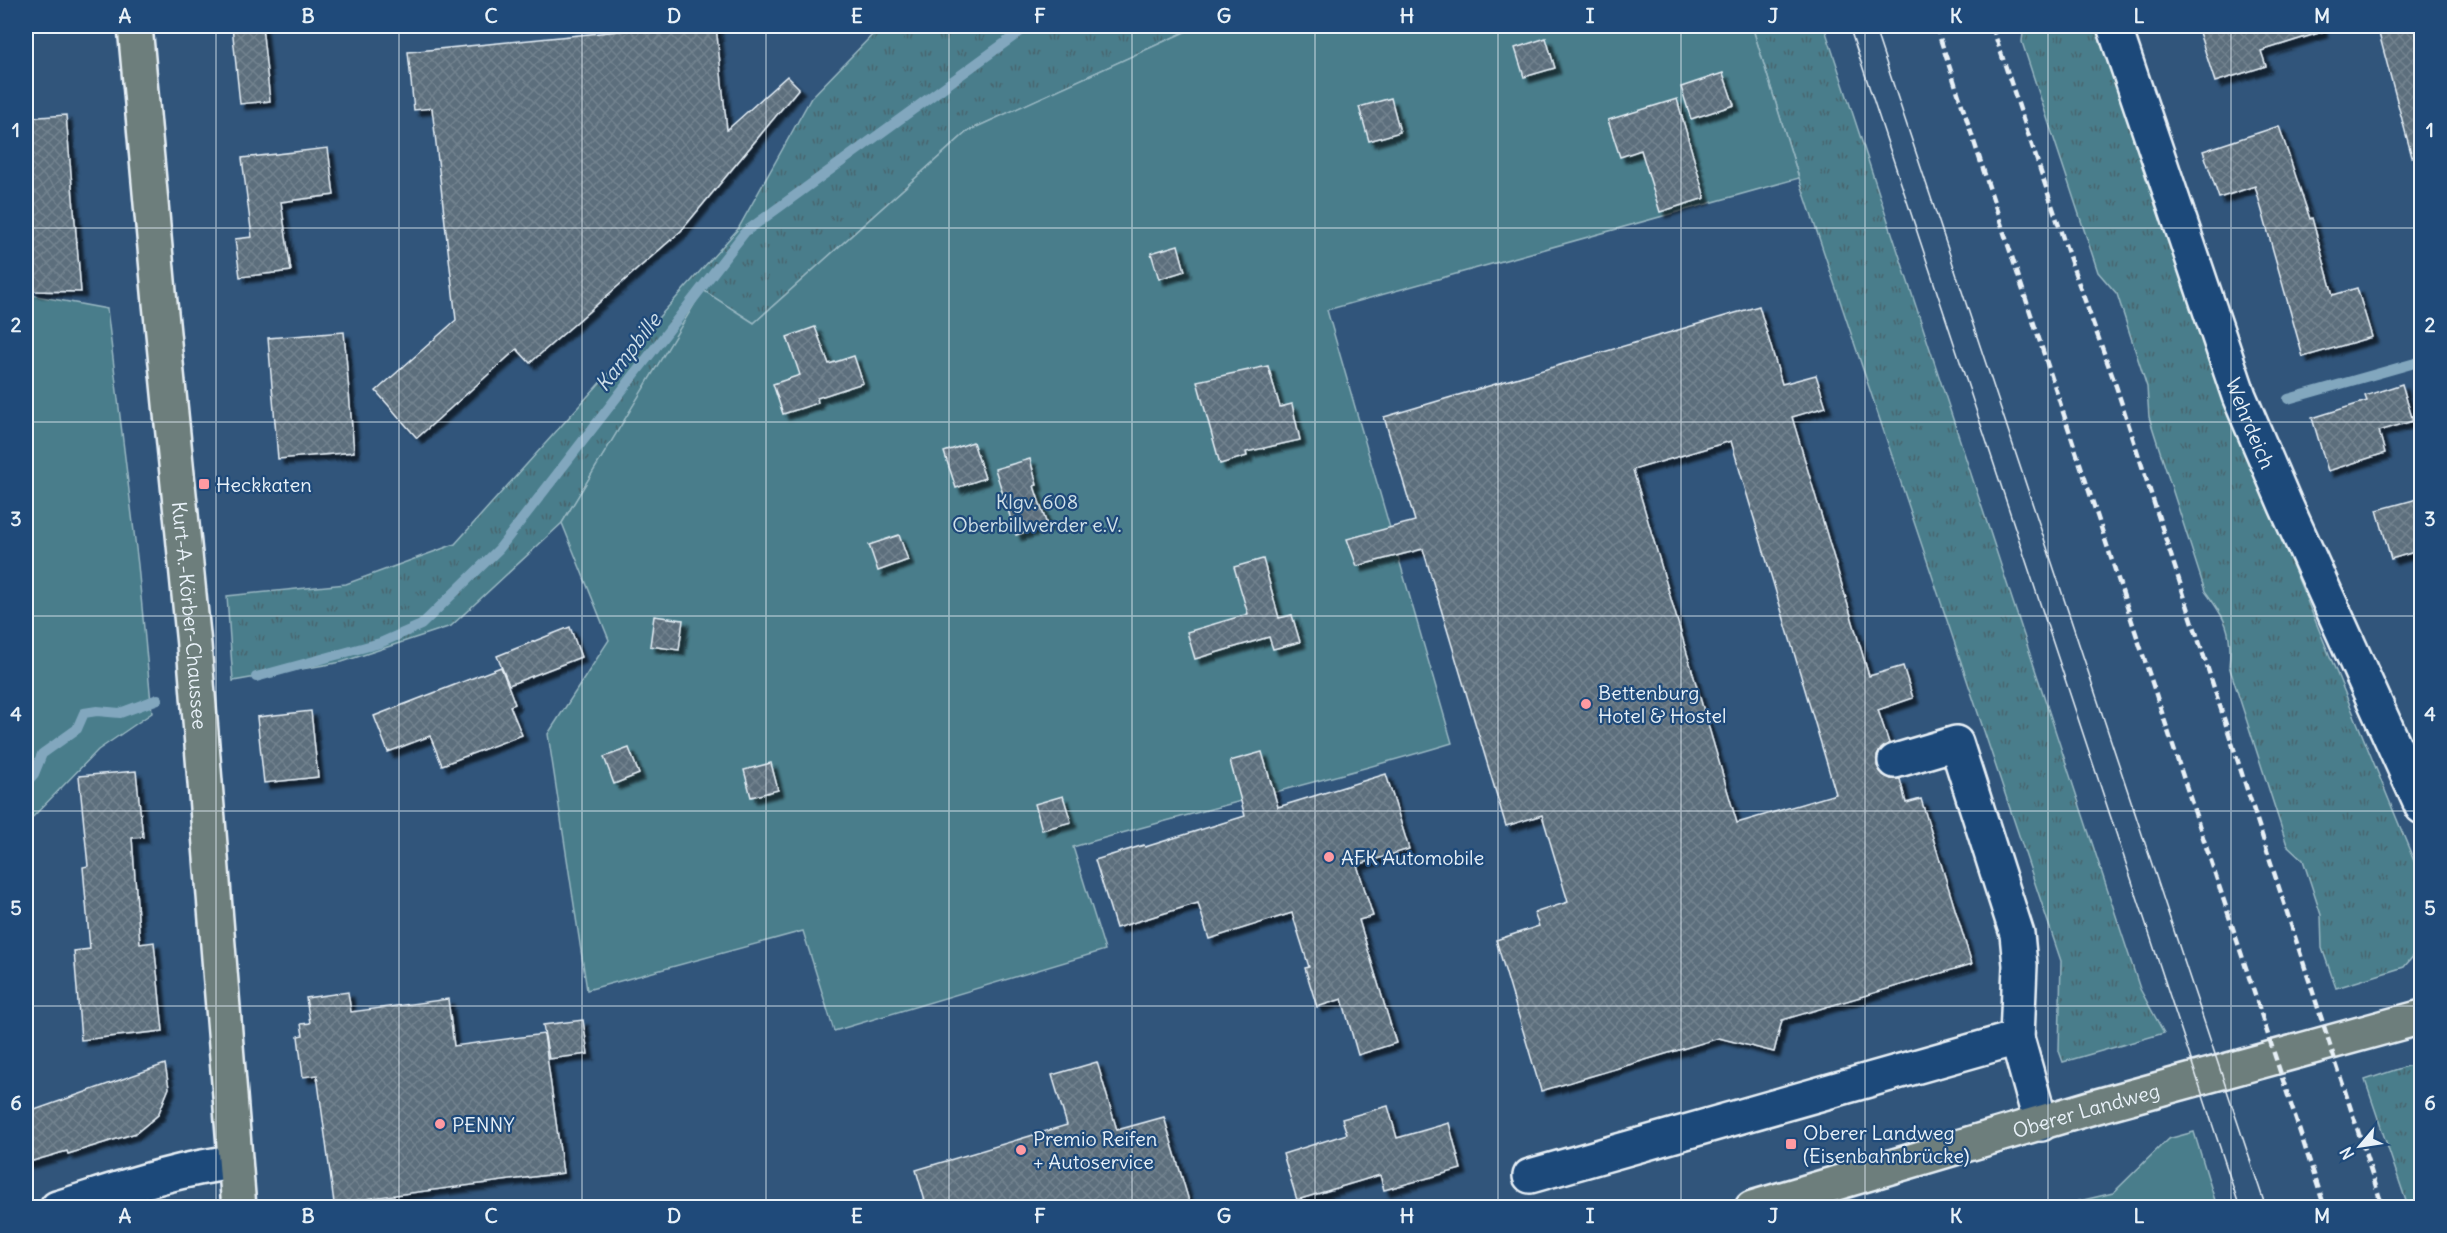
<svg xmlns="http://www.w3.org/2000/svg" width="2447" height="1233" viewBox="0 0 2447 1233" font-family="Delius,sans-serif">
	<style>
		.grass { fill: url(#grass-tufts); stroke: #98b7c2; stroke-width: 1.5 }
		.green { fill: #487d8b; stroke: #98b7c2; stroke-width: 1.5 }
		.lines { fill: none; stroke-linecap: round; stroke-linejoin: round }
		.stream { stroke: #82a7be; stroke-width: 10 }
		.building { fill: url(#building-cross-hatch); stroke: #e8f1f8; stroke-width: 1.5; fill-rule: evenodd; filter: url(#shadow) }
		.minor-casing { stroke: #e8f1f8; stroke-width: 38 }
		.major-casing { stroke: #e8f1f8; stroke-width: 38 }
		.minor { stroke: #1f4a7a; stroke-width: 33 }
		.major { stroke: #6d7e7c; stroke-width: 33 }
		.tram { stroke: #e8f1f8; stroke-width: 1.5 }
		.rail { stroke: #e8f1f8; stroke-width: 4.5; stroke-dasharray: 9 4.5; stroke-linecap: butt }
		.grid { fill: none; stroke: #e8f1f8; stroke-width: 1.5; stroke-opacity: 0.55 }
		.poi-dot { fill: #ff9aa2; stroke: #1f4a7a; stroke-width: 2 }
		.labels { text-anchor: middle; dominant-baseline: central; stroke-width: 4.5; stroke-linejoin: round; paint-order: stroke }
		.street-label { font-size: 20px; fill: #e8f1f8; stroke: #1f4a7a }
		.poi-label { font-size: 20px; fill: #e8f1f8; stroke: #1f4a7a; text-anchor: start }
		.park-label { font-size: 20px; fill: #d0e0e8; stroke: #1f4a7a }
		.water-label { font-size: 21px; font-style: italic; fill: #cedfe9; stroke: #1f4a7a }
		.neatline { fill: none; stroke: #e8f1f8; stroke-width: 2 }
		.grid-label { font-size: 20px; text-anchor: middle; font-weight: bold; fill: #e8f1f8 }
	</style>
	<defs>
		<pattern id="grass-tufts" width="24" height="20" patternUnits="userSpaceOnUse" patternTransform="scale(1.5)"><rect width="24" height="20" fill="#487d8b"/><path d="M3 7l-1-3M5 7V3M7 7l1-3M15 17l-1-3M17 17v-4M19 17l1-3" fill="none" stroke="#47656e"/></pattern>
		<pattern id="building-cross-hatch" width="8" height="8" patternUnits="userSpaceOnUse" patternTransform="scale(1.5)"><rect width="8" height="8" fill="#5b6e7c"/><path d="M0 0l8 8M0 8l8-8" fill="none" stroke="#73838f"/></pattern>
		<filter id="shadow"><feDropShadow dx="5.5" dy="5.5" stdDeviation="1.5" flood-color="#0009"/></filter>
	</defs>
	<rect width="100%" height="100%" fill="#31557b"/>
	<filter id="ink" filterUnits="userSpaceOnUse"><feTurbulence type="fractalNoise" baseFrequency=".0167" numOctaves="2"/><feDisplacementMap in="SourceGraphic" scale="12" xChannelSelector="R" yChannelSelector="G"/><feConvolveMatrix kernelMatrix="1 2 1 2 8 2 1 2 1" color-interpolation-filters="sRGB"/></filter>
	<g filter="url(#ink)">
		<g class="grass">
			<path d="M881,26H1198L968,131L754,323L703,291L562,523L451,626L342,662L233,681L227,596L346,584L455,544L738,229L811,98Z"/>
			<path d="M1752,26H1824L2140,989L2164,1033L2063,1062L2059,1051L2061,961L1799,178Z"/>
			<path d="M2024,26H2099L2251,464L2421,878V947L2404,967L2336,988L2322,948L2321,915L2303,860L2287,845L2229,666C2233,631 2225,618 2205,591L2149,417L2147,387L2117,294L2098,272L2022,42Z"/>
			<path d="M2421,1064V1207H2408L2365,1080L2407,1066Z"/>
		</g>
		<g class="green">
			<path d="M1198,26H1752L1799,178L1327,310L1452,743C1327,781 1199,810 1073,847L1105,950L834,1031L803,931L587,990L548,734L609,640L562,523L703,290L754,323L968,131Z"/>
			<path d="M26,294L107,309L138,565L152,713L98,750L26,824Z"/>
			<path d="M2194,1132L2217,1207H2054L2113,1193L2168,1139Z"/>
		</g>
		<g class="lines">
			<g class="stream">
				<path d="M2288,399L2422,361"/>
				<path d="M256,677L380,643L421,625L499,549L745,232L1028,26"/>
				<path d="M26,783L34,774L42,754L77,729L84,713L97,711L120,713L158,699"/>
			</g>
		</g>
		<g class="building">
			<path d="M232,26H262L270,101L240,104Z"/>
			<path d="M670,26H716L727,130L787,76L799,88L681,231L530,363L517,349L417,438L376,391L456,320L432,108L414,110L408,52Z"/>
			<path d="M2197,26H2321L2322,32L2261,51L2266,66L2215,82Z"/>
			<path d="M2377,26H2421V156L2412,157Z"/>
			<path d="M1546,38L1555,68L1524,77L1515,48Z"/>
			<path d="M1723,73L1734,105L1691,119L1681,87Z"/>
			<path d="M1391,98L1400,132L1369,141L1359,107Z"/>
			<path d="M1677,99L1705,198L1660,212L1641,150L1620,157L1608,120Z"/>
			<path d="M66,115L81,292L32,291L31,283L26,282V118Z"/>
			<path d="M2279,126L2310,219L2312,218L2333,295L2357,288L2372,337L2303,357L2255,186L2219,198L2203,151Z"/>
			<path d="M328,148L334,195L281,202L291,271L240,277L235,239L252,237L242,158Z"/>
			<path d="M1178,245L1185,271L1159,279L1151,253Z"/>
			<path d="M1759,306L1782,384L1816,375L1826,407L1792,417L1869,676L1903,666L1913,698L1878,710L1889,743L1881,749L1877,756V766L1883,775L1891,779H1900L1906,803L1921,799L1972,964L1782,1020L1774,1052L1719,1038L1541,1091L1496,940L1539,926L1534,913L1568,902L1542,815L1506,826L1423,549L1357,566L1347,539L1415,521L1384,417ZM1731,441L1836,794L1737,823L1633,470Z"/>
			<path d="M815,327L829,364L854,356L863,383L817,398L818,403L783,414L773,384L800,375L787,337Z"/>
			<path d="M344,332L354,452L278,459L268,338Z"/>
			<path d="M1268,366L1280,407L1292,404L1300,440L1246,452L1247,456L1220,464L1197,381Z"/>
			<path d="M2402,384L2413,421L2379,431L2385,453L2328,471L2312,418L2367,401L2365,396Z"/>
			<path d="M973,442L985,478L956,488L944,452Z"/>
			<path d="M1030,459L1037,485L1034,486L1047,525L1016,535L995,469Z"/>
			<path d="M2421,498V550L2391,559L2377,510Z"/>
			<path d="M899,535L908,560L878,571L869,545Z"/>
			<path d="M1263,559L1279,618L1292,615L1300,642L1273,649L1269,637L1195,659L1187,632L1248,614L1234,567Z"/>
			<path d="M654,616L683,620L679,650L650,646Z"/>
			<path d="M570,627L581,657L509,685L497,656Z"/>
			<path d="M501,667L515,704L510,706L522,735L442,765L430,736L388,752L374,716Z"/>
			<path d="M311,711L318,777L264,783L257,717Z"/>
			<path d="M629,748L639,774L614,784L604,757Z"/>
			<path d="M1262,752L1278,807L1386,774L1409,849L1357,865L1373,916L1359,920L1396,1043L1358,1055L1342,999L1317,1007L1305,968L1309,967L1292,913L1209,939L1198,903L1116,928L1095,860L1144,845L1145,847L1245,816L1230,761Z"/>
			<path d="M771,763L778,790L751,797L744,770Z"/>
			<path d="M136,771L143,837L132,838L140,944L154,942L163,1031L81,1040L74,951L90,949L83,867L88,866L79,776Z"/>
			<path d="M1063,796L1071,822L1042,830L1035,804Z"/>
			<path d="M348,992L351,1012L448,999L454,1046L544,1034L563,1173L334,1203L317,1075L303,1077L298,1036L303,1035L301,1024L310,1023L306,998Z"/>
			<path d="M583,1020L588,1054L549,1059L543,1025Z"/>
			<path d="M1097,1062L1117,1130L1164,1117L1191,1208H927L916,1170L1067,1125L1052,1075Z"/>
			<path d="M165,1064L169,1088L158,1115L136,1133L68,1154L67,1151L26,1163V1113Z"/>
			<path d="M1388,1106L1397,1138L1449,1123L1461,1169L1384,1190L1380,1175L1297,1200L1283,1154L1347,1134L1342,1119Z"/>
		</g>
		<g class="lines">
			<g class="minor-casing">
				<g id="minor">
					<path id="s1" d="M2114,26L2239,396L2286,506L2422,807"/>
					<path d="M1895,761L1956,743L2017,934L2020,965L2017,1038L2041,1124"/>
					<path d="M1530,1176L2017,1038"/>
					<path d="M57,1208C116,1190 174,1169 235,1162"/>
				</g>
			</g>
			<g class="major-casing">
				<g id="major">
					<path id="s2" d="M135,26L160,303L194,645L239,1208"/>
					<path id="s3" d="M1752,1208L2090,1108L2422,1017"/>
				</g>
			</g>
			<use href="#minor" class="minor"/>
			<use href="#major" class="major"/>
			<g class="tram">
				<path d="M1849,26L2240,1208"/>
				<path d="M1874,26L2266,1208"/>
			</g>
			<g class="rail">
				<path d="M1936,26L2325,1208"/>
				<path d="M1992,26L2072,265L2116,386L2383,1208"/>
			</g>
		</g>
	</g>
	<path class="grid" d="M216,26V1208M399,26V1208M582,26V1208M766,26V1208M949,26V1208M1132,26V1208M1315,26V1208M1498,26V1208M1681,26V1208M1865,26V1208M2048,26V1208M2231,26V1208M26,228H2422M26,422H2422M26,616H2422M26,811H2422M26,1006H2422"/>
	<g class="poi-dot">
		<rect x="198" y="478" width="12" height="12" rx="3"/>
		<circle cx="1586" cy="704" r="6"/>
		<circle cx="1329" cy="857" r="6"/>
		<circle cx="440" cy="1124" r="6"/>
		<rect x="1785" y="1138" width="12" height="12" rx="3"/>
		<circle cx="1021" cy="1150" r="6"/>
	</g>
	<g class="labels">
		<g class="street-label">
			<text stroke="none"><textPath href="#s1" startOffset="420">Wehrdeich</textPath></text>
			<text stroke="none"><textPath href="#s2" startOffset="592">Kurt-A.-Körber-Chaussee</textPath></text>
			<text stroke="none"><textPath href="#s3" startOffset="348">Oberer Landweg</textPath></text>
		</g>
		<g class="poi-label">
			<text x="216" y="484">Heckkaten</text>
			<text x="1598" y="692">Bettenburg<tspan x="1598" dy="23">Hotel &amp; Hostel</tspan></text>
			<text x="1341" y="857">AFK Automobile</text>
			<text x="452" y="1124">PENNY</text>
			<text x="1803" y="1132">Oberer Landweg<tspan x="1803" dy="23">(Eisenbahnbrücke)</tspan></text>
			<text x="1033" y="1138">Premio Reifen<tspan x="1033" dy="23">+ Autoservice</tspan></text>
		</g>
		<g class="park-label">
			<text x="1037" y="501">Klgv. 608<tspan x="1037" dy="23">Oberbillwerder e.V.</tspan></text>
		</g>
		<g class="water-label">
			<text transform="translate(628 352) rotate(-52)">Kampbille</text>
		</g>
	</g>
	<rect width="2447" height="1233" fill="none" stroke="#1f4a7a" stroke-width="66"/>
	<g transform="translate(2360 1146) rotate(241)" stroke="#1f4a7a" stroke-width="4.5" paint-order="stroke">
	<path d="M0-4.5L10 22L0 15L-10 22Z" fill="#e8f1f8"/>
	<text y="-9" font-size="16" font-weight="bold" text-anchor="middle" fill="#e8f1f8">N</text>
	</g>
	<rect x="33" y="33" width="2381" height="1167" class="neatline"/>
	<g class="grid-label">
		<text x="125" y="23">A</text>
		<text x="308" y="23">B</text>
		<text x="491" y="23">C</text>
		<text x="674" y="23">D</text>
		<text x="857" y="23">E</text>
		<text x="1040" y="23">F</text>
		<text x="1224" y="23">G</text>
		<text x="1407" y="23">H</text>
		<text x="1590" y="23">I</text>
		<text x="1773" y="23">J</text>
		<text x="1956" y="23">K</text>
		<text x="2139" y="23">L</text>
		<text x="2322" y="23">M</text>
		<text x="16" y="137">1</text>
		<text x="2430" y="137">1</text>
		<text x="16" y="332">2</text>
		<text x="2430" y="332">2</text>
		<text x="16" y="526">3</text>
		<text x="2430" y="526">3</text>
		<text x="16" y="721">4</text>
		<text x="2430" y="721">4</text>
		<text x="16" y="915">5</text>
		<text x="2430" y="915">5</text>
		<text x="16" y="1110">6</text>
		<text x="2430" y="1110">6</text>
		<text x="125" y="1223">A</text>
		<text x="308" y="1223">B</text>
		<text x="491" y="1223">C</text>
		<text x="674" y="1223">D</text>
		<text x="857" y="1223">E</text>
		<text x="1040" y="1223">F</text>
		<text x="1224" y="1223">G</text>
		<text x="1407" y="1223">H</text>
		<text x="1590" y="1223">I</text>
		<text x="1773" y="1223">J</text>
		<text x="1956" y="1223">K</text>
		<text x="2139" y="1223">L</text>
		<text x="2322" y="1223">M</text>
	</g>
</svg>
